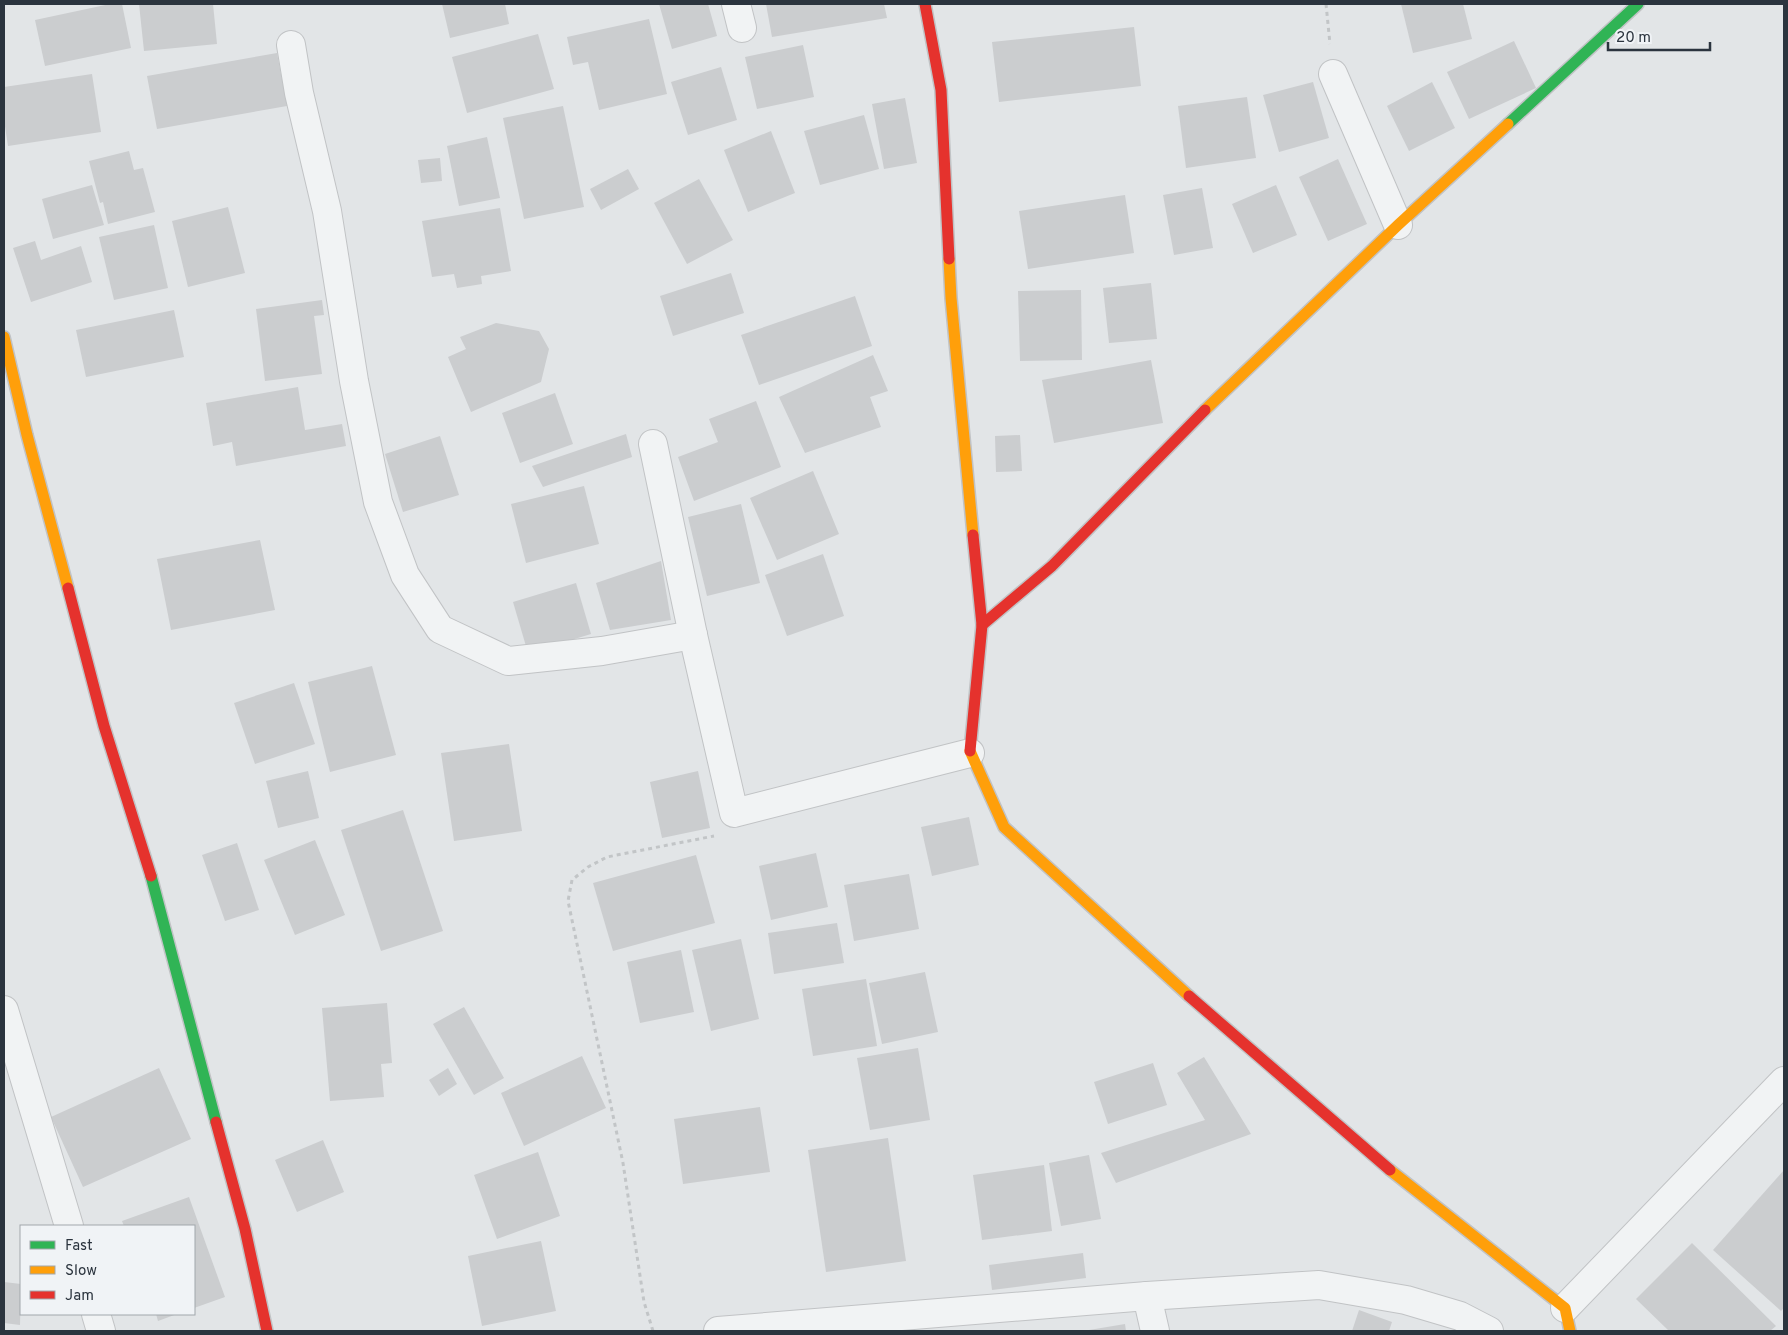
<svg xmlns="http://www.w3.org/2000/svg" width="1788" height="1335" viewBox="0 0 1788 1335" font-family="Overpass,sans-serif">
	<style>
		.building { fill: #cbcdcf }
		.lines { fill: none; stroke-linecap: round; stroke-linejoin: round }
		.street-casing { stroke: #c1c3c5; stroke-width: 30 }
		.fast-casing { stroke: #c1c3c5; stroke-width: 14 }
		.slow-casing { stroke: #c1c3c5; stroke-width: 14 }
		.jam-casing { stroke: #c1c3c5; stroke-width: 14 }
		.path { stroke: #c2c5c7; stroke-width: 3; stroke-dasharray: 4 4; stroke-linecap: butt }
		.street { stroke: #f1f3f4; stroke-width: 28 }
		.fast { stroke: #30b455; stroke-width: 11 }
		.slow { stroke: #ff9f0a; stroke-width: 11 }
		.jam { stroke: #e5322d; stroke-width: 11 }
	</style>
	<rect width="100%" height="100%" fill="#e2e5e7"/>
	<g class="building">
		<path d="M110,4H122L131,48L45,66L35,20Z"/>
		<path d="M139,4H213L217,44L144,51Z"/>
		<path d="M442,4H505L509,24L450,38Z"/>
		<path d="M659,4H708L717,36L672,49Z"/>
		<path d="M766,4H884L887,18L772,37Z"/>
		<path d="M1401,4H1463L1472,39L1413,53Z"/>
		<path d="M649,19L667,94L599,110L588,62L573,65L567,37Z"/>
		<path d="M1134,27L1141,86L999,102L992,42Z"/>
		<path d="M538,34L554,89L467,113L452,57Z"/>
		<path d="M1514,41L1536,88L1469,119L1447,72Z"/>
		<path d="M803,45L814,97L757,109L745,57Z"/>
		<path d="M277,53L287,106L157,129L147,76Z"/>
		<path d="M721,67L737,120L688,135L671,82Z"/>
		<path d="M92,74L101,132L8,146L4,120V87Z"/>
		<path d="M1313,82L1329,138L1279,152L1263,95Z"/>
		<path d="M1432,82L1455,128L1409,151L1387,106Z"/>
		<path d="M1247,97L1256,158L1186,168L1178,106Z"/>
		<path d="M905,98L917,163L884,169L872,104Z"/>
		<path d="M563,106L584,207L524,219L503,118Z"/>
		<path d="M864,115L879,169L820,185L804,131Z"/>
		<path d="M771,131L795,193L748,212L724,150Z"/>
		<path d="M487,137L500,198L459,206L447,146Z"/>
		<path d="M129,151L134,170L143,168L155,212L108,224L103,202L100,203L89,161Z"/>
		<path d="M440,158L442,181L421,183L418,160Z"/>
		<path d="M1338,159L1367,224L1328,241L1299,177Z"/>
		<path d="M628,169L639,189L601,210L590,189Z"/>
		<path d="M699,179L733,240L687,264L654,203Z"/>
		<path d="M92,185L104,225L53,239L42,199Z"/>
		<path d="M1276,185L1297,235L1253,253L1232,204Z"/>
		<path d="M1202,188L1213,248L1174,255L1163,195Z"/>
		<path d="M1125,195L1134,253L1028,269L1019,211Z"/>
		<path d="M228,207L245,273L188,287L172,221Z"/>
		<path d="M500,208L511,271L481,276L482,284L457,288L454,274L432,277L422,221Z"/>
		<path d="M154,225L168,288L114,300L99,237Z"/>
		<path d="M35,241L41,260L81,246L92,282L31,302L13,248Z"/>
		<path d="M731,273L744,313L673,336L660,296Z"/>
		<path d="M1151,283L1157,339L1109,343L1103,288Z"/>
		<path d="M1081,290L1082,360L1020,361L1018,291Z"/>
		<path d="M855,296L872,346L759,385L741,335Z"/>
		<path d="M322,300L324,315L314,316L322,374L265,381L256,309Z"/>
		<path d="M174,310L184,357L86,377L76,330Z"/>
		<path d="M496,323L539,331L549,349L541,382L471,412L448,357L466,349L460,337Z"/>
		<path d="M873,355L888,391L870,397L881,427L805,453L779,397Z"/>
		<path d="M1151,360L1163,423L1054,443L1042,380Z"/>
		<path d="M298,387L305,430L342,424L346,446L236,466L232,442L213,446L206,403Z"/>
		<path d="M555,393L573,444L520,463L502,413Z"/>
		<path d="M756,401L781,467L694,501L678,457L718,442L709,419Z"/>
		<path d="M626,434L632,457L543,487L532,466Z"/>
		<path d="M1020,435L1022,471L996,472L995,436Z"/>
		<path d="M440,436L459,495L403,512L385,454Z"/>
		<path d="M813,471L839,534L777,560L750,498Z"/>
		<path d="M584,486L599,544L526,563L511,504Z"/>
		<path d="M741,504L760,583L707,596L688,517Z"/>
		<path d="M260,540L275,610L171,630L157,559Z"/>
		<path d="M823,554L844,616L787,636L765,575Z"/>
		<path d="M661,561L671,620L610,630L596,583Z"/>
		<path d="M576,583L591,634L528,653L513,602Z"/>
		<path d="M372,666L396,755L330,772L308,682Z"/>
		<path d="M294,683L315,744L255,764L234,703Z"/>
		<path d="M509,744L522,831L454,841L441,753Z"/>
		<path d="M308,771L319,818L278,828L266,781Z"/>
		<path d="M698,771L710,828L662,838L650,782Z"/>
		<path d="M403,810L443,931L381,951L341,830Z"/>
		<path d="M969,817L979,865L932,876L921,827Z"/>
		<path d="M315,840L345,915L295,935L264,860Z"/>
		<path d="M237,843L259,910L225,921L202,855Z"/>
		<path d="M816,853L828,907L771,920L759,866Z"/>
		<path d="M696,855L715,923L613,951L593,883Z"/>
		<path d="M909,874L919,929L854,941L844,885Z"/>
		<path d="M837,923L844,963L774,974L768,933Z"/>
		<path d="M741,939L759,1019L711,1031L692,950Z"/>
		<path d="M681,950L694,1012L640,1023L627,962Z"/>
		<path d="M925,972L938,1032L882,1044L869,983Z"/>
		<path d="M866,979L877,1046L813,1056L802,989Z"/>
		<path d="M387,1003L392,1063L381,1064L384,1097L330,1101L322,1008Z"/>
		<path d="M464,1007L504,1078L474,1095L433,1024Z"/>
		<path d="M918,1048L930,1120L870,1130L857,1058Z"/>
		<path d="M582,1056L606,1108L524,1146L501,1093Z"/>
		<path d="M1204,1057L1251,1134L1116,1183L1101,1153L1205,1120L1177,1073Z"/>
		<path d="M1153,1063L1167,1105L1108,1124L1094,1082Z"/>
		<path d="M159,1068L191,1139L83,1187L51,1117Z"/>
		<path d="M448,1068L457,1084L439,1096L429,1080Z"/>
		<path d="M760,1107L770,1172L683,1184L674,1119Z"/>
		<path d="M888,1138L906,1261L826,1272L808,1150Z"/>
		<path d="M323,1140L344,1192L297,1212L275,1160Z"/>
		<path d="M538,1152L560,1216L497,1239L474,1175Z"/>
		<path d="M1089,1155L1101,1219L1061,1226L1049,1163Z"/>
		<path d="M1044,1165L1052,1231L982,1240L973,1175Z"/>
		<path d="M1784,1170V1308L1781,1311L1713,1250Z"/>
		<path d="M189,1197L225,1297L194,1308V1226H124L122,1221Z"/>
		<path d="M541,1241L556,1311L482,1326L468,1256Z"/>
		<path d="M1692,1243L1776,1326L1770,1331H1669L1636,1299Z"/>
		<path d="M1083,1253L1086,1278L992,1290L989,1265Z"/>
		<path d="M4,1282L21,1284L20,1325L4,1323Z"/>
		<path d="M1359,1310L1392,1322L1389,1331H1352Z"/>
		<path d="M156,1314H177L158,1321Z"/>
		<path d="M1125,1324L1126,1331H1089V1330Z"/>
	</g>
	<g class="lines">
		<g class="street-casing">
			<g id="street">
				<path d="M736,4L742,28"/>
				<path d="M291,45L299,93L327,211L354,381L378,502L405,575L440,629L508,661L602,651L693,635"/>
				<path d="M1333,74L1398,225"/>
				<path d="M653,444L693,635L734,813L970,753"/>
				<path d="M4,1010L69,1226"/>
				<path d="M1147,1296L1155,1331"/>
				<path d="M1565,1308L1784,1081"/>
				<path d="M96,1314L101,1331"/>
				<path d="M718,1331L1147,1296L1319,1285L1406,1300L1460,1316L1489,1331"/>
			</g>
		</g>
		<g class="fast-casing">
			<g id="fast">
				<path d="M1508,124L1638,4"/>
				<path d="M151,876L216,1122"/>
			</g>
		</g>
		<g class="slow-casing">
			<g id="slow">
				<path d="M949,259L951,298L973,535"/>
				<path d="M4,337L27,435L68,588"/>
				<path d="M1205,410L1398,225L1508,124"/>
				<path d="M970,751L1004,827L1189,996"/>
				<path d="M1390,1170L1565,1308L1570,1331"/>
			</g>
		</g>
		<g class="jam-casing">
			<g id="jam">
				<path d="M925,4L941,90L949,259"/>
				<path d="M68,588L104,726L151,876"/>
				<path d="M982,625L1052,566L1205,410"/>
				<path d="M970,751L982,625L973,535"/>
				<path d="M1189,996L1390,1170"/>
				<path d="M216,1122L245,1229L267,1331"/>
			</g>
		</g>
		<g class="path">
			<path d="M1326,4L1330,44"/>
			<path d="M653,1331L644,1302L623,1163L568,901L572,880L588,867L607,857L714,836"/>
		</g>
		<use href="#street" class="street"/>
		<use href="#fast" class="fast"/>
		<use href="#slow" class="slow"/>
		<use href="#jam" class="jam"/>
	</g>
	<rect width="1788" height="1335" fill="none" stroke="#2b343e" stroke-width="10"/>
	<rect x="20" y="1225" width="175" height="90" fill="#f0f3f6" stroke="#a1a7ac"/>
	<rect x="30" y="1241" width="25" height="8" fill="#30b455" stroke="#a1a7ac"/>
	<text x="65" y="1250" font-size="15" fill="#2b343e">Fast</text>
	<rect x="30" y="1266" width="25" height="8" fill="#ff9f0a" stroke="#a1a7ac"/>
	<text x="65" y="1275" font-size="15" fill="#2b343e">Slow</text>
	<rect x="30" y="1291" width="25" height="8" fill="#e5322d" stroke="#a1a7ac"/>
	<text x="65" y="1300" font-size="15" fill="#2b343e">Jam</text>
	<path d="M1608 42v8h102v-8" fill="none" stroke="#2b343e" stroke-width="2.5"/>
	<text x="1616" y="42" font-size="15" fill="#2b343e" stroke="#f0f3f6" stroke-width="4" paint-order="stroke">20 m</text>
</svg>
